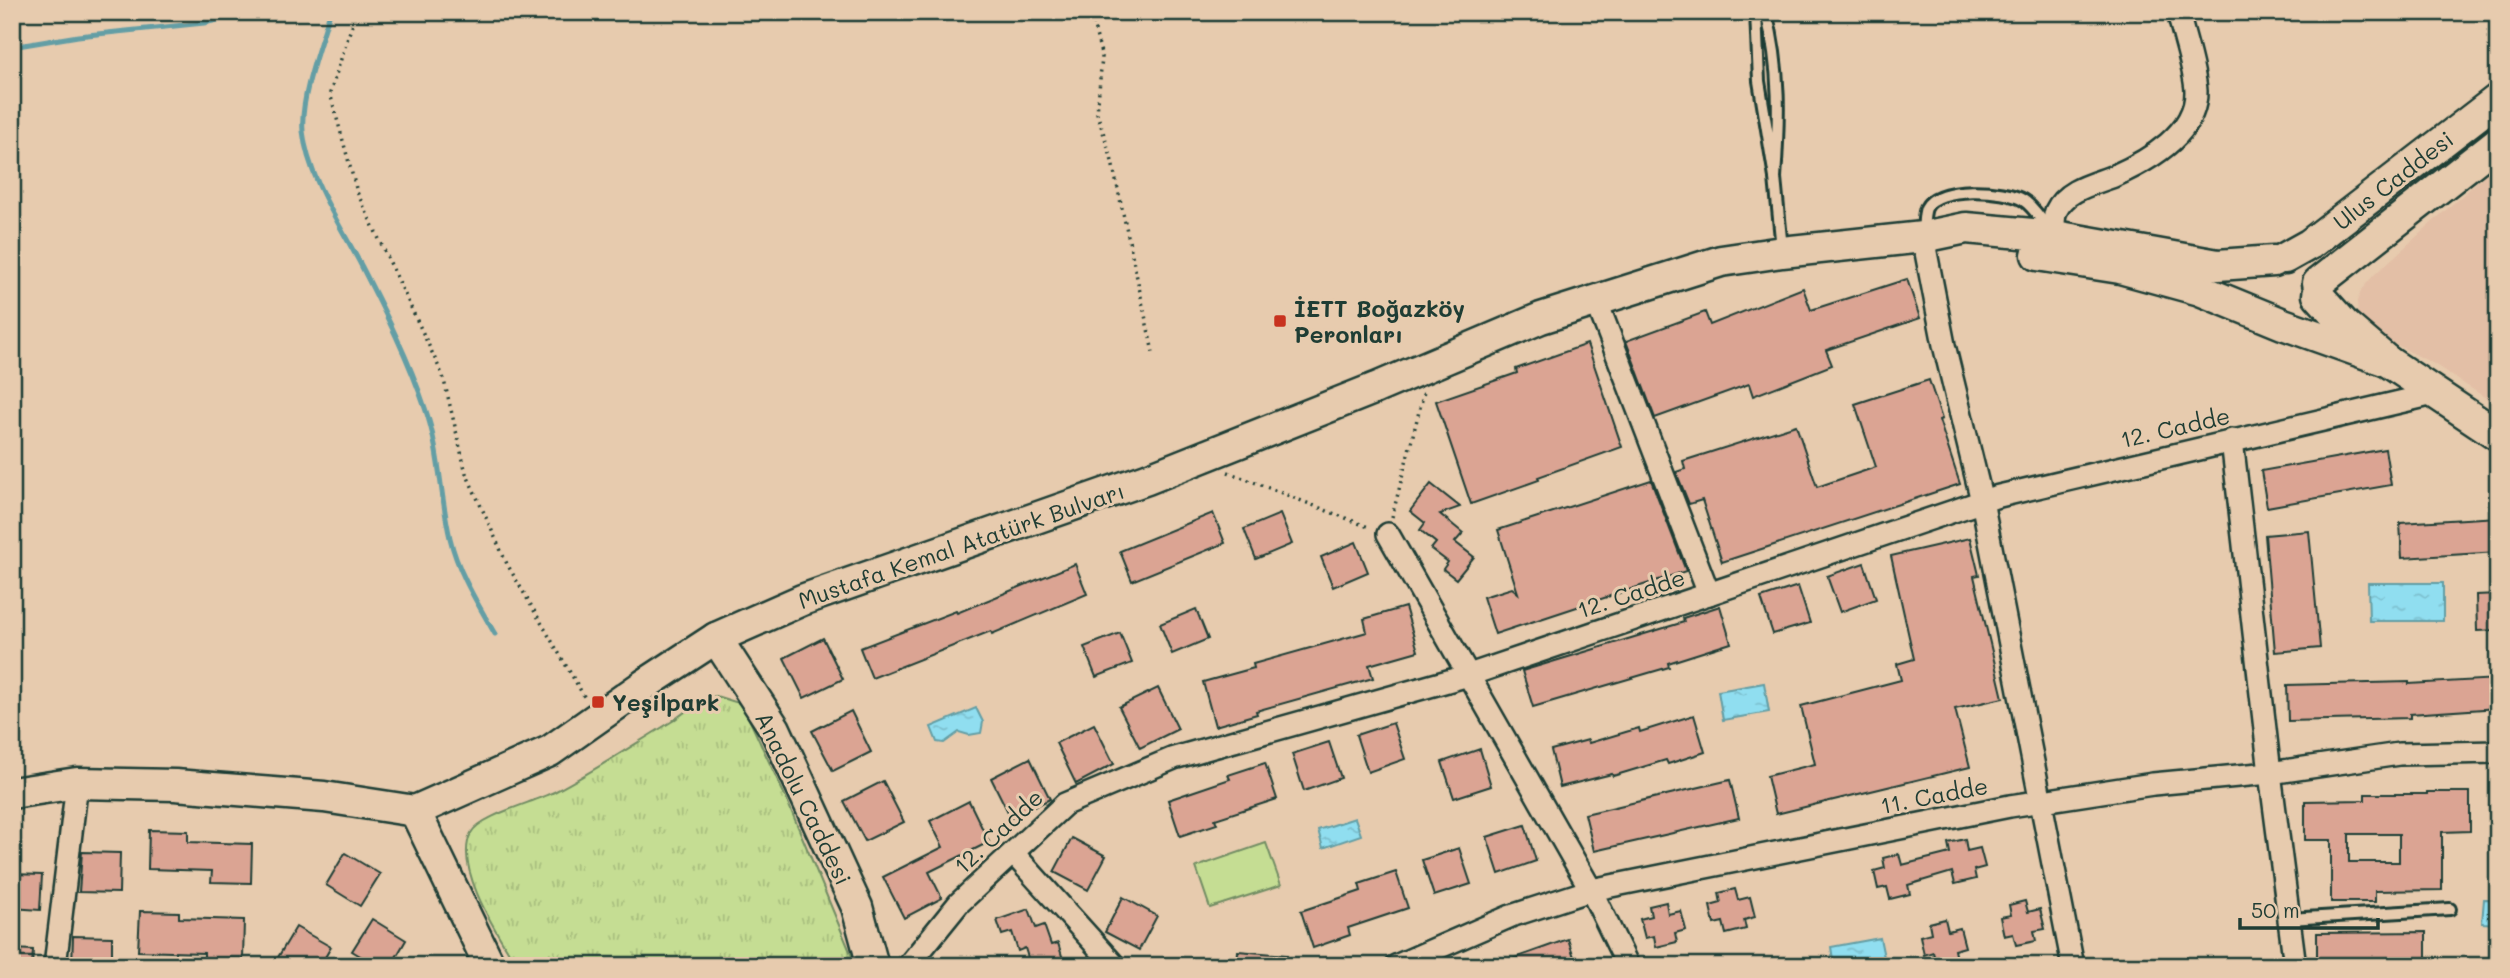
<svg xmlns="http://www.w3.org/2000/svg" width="2510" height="978" viewBox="0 0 2510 978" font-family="Mali,sans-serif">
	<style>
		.built { fill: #e3bfa6 }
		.grass { fill: url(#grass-tufts); stroke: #728d64; stroke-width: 2 }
		.garden { fill: #c5dd93; stroke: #728d64; stroke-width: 2 }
		.water { fill: url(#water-ripples); stroke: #639ea5; stroke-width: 2 }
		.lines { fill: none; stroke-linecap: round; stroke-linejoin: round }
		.stream { stroke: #639ea5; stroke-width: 5 }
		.building { fill: #dba493; stroke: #1f3d34; stroke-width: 2; fill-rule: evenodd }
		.lane-casing { stroke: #1f3d34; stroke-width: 16 }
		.street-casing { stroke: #1f3d34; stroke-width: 26 }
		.secondary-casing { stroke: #1f3d34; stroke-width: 35 }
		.path { stroke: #1f3d34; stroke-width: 3.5; stroke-dasharray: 2 5; stroke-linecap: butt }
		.lane { stroke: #e7cbae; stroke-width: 10 }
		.street { stroke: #e7cbae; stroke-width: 21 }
		.secondary { stroke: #e7cbae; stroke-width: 30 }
		.poi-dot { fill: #c8321e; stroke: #e7cbae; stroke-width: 2.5 }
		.labels { text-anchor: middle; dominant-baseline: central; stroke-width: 6; stroke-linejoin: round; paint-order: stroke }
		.street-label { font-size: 23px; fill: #1f3d34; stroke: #e7cbae }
		.poi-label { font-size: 23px; font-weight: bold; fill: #1f3d34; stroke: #e7cbae; text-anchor: start }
	</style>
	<defs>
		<pattern id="grass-tufts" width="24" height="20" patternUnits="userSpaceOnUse" patternTransform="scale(1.75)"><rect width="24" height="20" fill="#c5dd93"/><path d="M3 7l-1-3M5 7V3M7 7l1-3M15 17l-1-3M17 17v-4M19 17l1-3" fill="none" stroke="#a9bf7f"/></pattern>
		<pattern id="water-ripples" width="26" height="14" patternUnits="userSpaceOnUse" patternTransform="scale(1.75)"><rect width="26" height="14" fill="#90def0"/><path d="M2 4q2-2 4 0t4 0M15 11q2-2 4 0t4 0" fill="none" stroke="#7cbfce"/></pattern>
	</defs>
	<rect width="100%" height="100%" fill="#e7cbae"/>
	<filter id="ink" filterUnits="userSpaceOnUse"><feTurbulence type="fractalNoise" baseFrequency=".0143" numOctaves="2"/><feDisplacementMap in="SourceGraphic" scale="14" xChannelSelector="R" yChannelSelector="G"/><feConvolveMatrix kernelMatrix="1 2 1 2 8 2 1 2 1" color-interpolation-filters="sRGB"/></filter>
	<g filter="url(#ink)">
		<path class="built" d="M2498,163V406L2434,364L2381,337L2366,325L2358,315L2357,301L2362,289L2373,276Z"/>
		<path class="grass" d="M716,696L742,704L786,798L856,966H517C499,936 453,868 471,833C480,815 536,802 556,791C596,770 633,745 671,722C686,712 699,699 716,696Z"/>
		<path class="garden" d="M1266,843L1281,885L1210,908L1196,867Z"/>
		<g class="water">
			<path d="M2368,583H2443V621H2369Z"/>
			<path d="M1764,683L1769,712L1723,720L1718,691Z"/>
			<path d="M976,708L983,722L981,733L969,735L959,732L944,743L937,742L931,727Z"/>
			<path d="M1355,818L1361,835L1323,848L1318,830Z"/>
			<path d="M2484,899H2498V924L2482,923Z"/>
			<path d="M1880,938L1884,957L1834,966L1831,947Z"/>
		</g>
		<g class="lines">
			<g class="stream">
				<path d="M330,12C320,45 300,98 303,131C308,178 341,226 362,267C385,312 409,360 425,408C440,450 440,495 450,538C458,573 478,604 495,634"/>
				<path d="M12,47L78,36L204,23L253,12"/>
			</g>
		</g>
		<g class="building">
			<path d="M1907,279L1920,318L1826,350L1832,365L1753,396L1749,384L1655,418L1626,341L1705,312L1710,325L1803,288L1811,310Z"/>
			<path d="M1587,344L1622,447L1538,477L1539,480L1471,504L1436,401L1517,373L1516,369Z"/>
			<path d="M1929,380L1942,419L1939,420L1960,484L1722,562L1702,500L1689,504L1676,472L1685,469L1683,461L1796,425L1817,487L1876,467L1855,404Z"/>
			<path d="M2385,449L2391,485L2267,507L2261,471Z"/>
			<path d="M1651,480L1686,571L1495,634L1483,597L1512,588L1518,593L1498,530Z"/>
			<path d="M1431,484L1460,507L1440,514L1463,533L1455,542L1474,557L1456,579L1443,569L1448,562L1431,549L1436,543L1420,530L1425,523L1410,511Z"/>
			<path d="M1213,513L1225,543L1132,581L1120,551Z"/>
			<path d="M1280,514L1292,544L1256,559L1244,529Z"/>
			<path d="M2498,517V552L2402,558L2400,523Z"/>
			<path d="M2309,531L2320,648L2275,652L2265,535Z"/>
			<path d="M1970,538L1979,575L1974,576L2003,698L1955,709L1970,767L1776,814L1767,776L1815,764L1801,706L1901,680L1897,664L1914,659L1891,556Z"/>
			<path d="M1356,542L1368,572L1333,587L1321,557Z"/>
			<path d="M1864,563L1876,599L1840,612L1827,576Z"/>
			<path d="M1075,564L1087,594L992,634L991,631L872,678L860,648L956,611L957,613Z"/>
			<path d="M1798,586L1810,623L1773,634L1761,598Z"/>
			<path d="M2498,594V630L2477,631L2476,595Z"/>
			<path d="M1720,606L1731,643L1668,663L1669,667L1533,707L1522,671L1684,622L1683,618Z"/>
			<path d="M1405,607L1418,651L1369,665L1373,678L1256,711L1257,714L1215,726L1203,682L1254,668L1253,664L1367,632L1364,619Z"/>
			<path d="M1196,609L1208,639L1172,654L1160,624Z"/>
			<path d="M1120,633L1132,663L1096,677L1084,647Z"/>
			<path d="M823,638L843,679L804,698L784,658Z"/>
			<path d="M2498,679V708L2410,714V718L2288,721L2287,685L2409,682V684Z"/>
			<path d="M1158,688L1178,729L1140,748L1119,707Z"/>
			<path d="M851,711L871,752L833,771L812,731Z"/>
			<path d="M1694,715L1705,752L1668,764L1666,760L1613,776L1612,774L1560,787L1551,750L1588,740L1589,743L1639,728L1640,732Z"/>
			<path d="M1393,723L1405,759L1368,772L1356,735Z"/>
			<path d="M1094,724L1114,764L1076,784L1056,743Z"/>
			<path d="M1329,742L1341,778L1304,791L1292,754Z"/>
			<path d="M1480,749L1491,786L1454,798L1442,762Z"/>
			<path d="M1030,758L1050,799L1011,818L991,778Z"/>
			<path d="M1265,763L1277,799L1215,819L1217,824L1180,836L1168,800L1230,779L1228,775Z"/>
			<path d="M1730,780L1739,818L1594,851L1585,814Z"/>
			<path d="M883,781L904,822L865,841L844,801Z"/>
			<path d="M2427,792H2470V831L2442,832V890L2375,891V902H2331V840H2305V801L2365,800V794H2427ZM2349,834H2399V862H2349Z"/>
			<path d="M969,801L989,842L929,872L942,898L904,918L883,877L943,847L930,821Z"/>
			<path d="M1525,825L1536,861L1499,874L1487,837Z"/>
			<path d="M149,830L188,831V842L252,844L251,883L211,882L212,871L148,869Z"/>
			<path d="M1072,838L1106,856L1088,890L1054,872Z"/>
			<path d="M1965,839L1967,851L1980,848L1985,867L1974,870L1976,879L1955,884L1952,872L1908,885L1910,894L1890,899L1887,887L1878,889L1874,871L1885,868L1883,858L1899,854L1902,865L1950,853L1948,843Z"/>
			<path d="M1459,848L1471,884L1434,896L1422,860Z"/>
			<path d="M82,852L120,853L119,893L79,892Z"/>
			<path d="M345,853L380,874L360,906L326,885Z"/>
			<path d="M1396,872L1408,908L1348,928L1350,935L1313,948L1301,911L1361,891L1359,884Z"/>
			<path d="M12,874L42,875L40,910L12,908Z"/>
			<path d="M1735,889L1738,900L1750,897L1755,917L1744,920L1746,929L1726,934L1723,922L1714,924L1710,906L1721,903L1719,893Z"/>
			<path d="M1123,897L1157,916L1139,950L1105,932Z"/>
			<path d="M2025,901L2028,912L2040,909L2045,929L2034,931L2036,941L2016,945L2013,934L2004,936L2000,917L2011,915L2009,905Z"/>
			<path d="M1666,902L1668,914L1681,911L1686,930L1675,933L1677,942L1656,947L1654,936L1645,938L1640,919L1651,916L1649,906Z"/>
			<path d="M1029,909L1036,928L1044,925L1051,945L1058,943L1065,966H1043L1041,961L1030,964L1025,948L1018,951L1012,932L1002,935L997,920Z"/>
			<path d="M140,911L179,912V918L244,920L243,959L204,958V953L138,951Z"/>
			<path d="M372,919L406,940L391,966H377L352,951Z"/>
			<path d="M1945,919L1948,931L1960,928L1965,947L1954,950L1956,959L1936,964L1933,952L1924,955L1920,936L1931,933L1929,923Z"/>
			<path d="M296,927L331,947L320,966H288L277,959Z"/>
			<path d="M2426,932V966H2317V933Z"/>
			<path d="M73,936L112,937V966H72Z"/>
			<path d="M1568,939L1577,966H1498V964Z"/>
			<path d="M12,949L33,950L32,966H12Z"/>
			<path d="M1238,951L1287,955L1286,966H1237Z"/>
		</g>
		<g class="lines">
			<g class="lane-casing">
				<g id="lane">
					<path d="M1756,12L1759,81L1775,178C1779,120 1781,69 1766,12"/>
					<path d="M1775,178L1782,249"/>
					<path d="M1923,235C1924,228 1923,215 1926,208C1937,185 2005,189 2023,200C2033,206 2041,220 2049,229"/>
					<path d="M2289,919L2450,909"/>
				</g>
			</g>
			<g class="street-casing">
				<g id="street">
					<path d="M1923,237L1944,345L1982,501L2073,966"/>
					<path d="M2054,249C2055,238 2052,221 2056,211C2066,189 2094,184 2114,176C2148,161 2197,133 2196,91C2195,69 2183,35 2178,12"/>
					<path d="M1596,300L1709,594"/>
					<path d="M2232,440L2270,773L2295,966"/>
					<path d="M1388,534L1591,890L1628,966"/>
					<path d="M1013,853L1115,966"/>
					<path d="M55,966L77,783"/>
					<path d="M908,966L959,903L1065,804L1174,758L1469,675L1995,497L2438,393"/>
					<path d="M1396,966L1511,916L1591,890L2010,806L2153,784L2270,773L2399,754L2498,752"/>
				</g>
			</g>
			<g class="secondary-casing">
				<g id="secondary">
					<path d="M2037,255L2120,268L2200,290L2283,324L2387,361"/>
					<path d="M2285,258L2310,244L2498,99"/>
					<path d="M2318,283L2498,142"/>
					<path d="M2318,295L2345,325L2387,361L2498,435"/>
					<path d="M716,638L775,729L857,907L873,966"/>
					<path d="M12,793L77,783L175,785L324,797L415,811L550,751L644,685L716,638L802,600L1147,479L1376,388L1541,318L1721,261L1782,252L1923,237L1966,228L2055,236L2218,265L2274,261"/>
					<path d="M415,811L490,966"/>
				</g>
			</g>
			<g class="path">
				<path d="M1091,16L1102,57L1097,113L1111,157L1154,357"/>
				<path d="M352,25L330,93L357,192L443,376L466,473L507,564L585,698"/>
				<path d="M1228,472L1371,528"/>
				<path d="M1392,517L1424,392"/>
			</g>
			<use href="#lane" class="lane"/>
			<use href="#street" class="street"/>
			<use href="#secondary" class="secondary"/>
		</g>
	</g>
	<g class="poi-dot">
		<rect x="1273" y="314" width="14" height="14" rx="3.5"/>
		<rect x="591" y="695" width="14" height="14" rx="3.5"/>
	</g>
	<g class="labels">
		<g class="street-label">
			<text transform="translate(2393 180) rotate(-38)">Ulus Caddesi</text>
			<text transform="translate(2175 427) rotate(-13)">12. Cadde</text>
			<text transform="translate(961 545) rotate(-19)">Mustafa Kemal Atatürk Bulvarı</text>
			<text transform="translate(1631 593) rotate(-18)">12. Cadde</text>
			<text transform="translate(1934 795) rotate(-11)">11. Cadde</text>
			<text transform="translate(804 798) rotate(64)">Anadolu Caddesi</text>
			<text transform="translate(998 831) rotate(-43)">12. Cadde</text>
		</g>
		<g class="poi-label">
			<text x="1294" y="308">İETT Boğazköy<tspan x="1294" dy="26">Peronları</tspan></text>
			<text x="612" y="702">Yeşilpark</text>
		</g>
	</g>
	<rect width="2510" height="978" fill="none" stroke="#e7cbae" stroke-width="42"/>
	<rect x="21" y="21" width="2468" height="936" fill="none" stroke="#1f3d34" stroke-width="2.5" filter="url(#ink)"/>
	<path d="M2240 918v10h138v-10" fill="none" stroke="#1f3d34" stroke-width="3.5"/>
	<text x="2251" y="918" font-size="21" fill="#1f3d34" stroke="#e7cbae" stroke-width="5" paint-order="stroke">50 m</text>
</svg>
